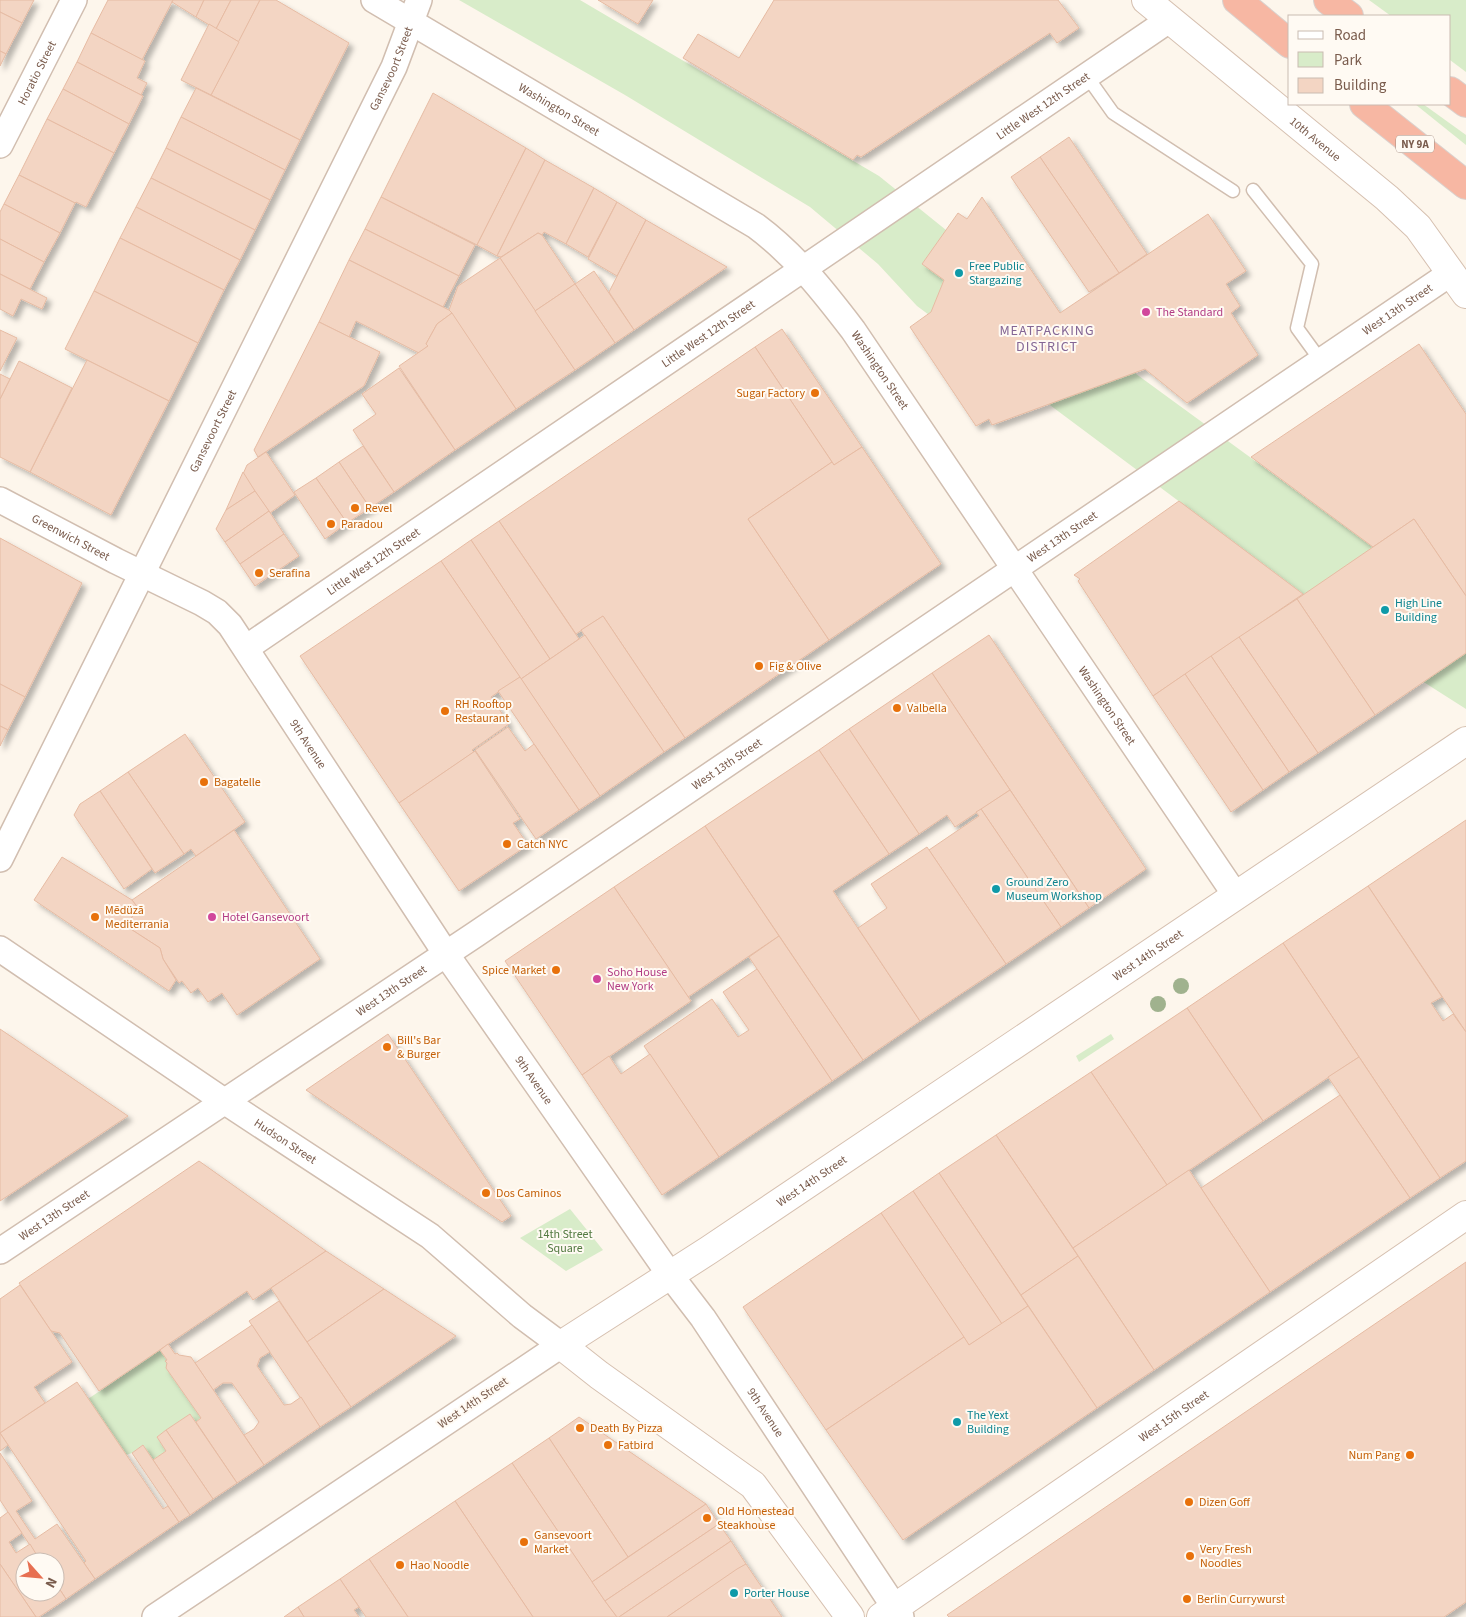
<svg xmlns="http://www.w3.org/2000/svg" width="1466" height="1617" viewBox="0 0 1466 1617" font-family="'Source Sans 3',sans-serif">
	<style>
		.green { fill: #d8ecc9 }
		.building { fill: #f3d5c3; stroke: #e6bba3; filter: url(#shadow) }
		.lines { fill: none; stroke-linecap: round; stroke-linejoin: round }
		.lane-casing { stroke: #d1beb0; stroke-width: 15 }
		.street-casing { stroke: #d1beb0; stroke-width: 28 }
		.secondary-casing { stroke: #d6c0b0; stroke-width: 30 }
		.highway-casing { stroke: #dad1cd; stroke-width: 30 }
		.lane { stroke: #fff; stroke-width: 12 }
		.street { stroke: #fff; stroke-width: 25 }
		.secondary { stroke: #fff; stroke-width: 28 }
		.highway { stroke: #f7b7a3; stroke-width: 28 }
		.tree { fill: #a0b28e }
		.culture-dot { fill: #0f9aa8; stroke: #fffaf3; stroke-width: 2 }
		.hotel-dot { fill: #d1479c; stroke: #fffaf3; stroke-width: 2 }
		.food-dot { fill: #e8710a; stroke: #fffaf3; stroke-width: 2 }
		.labels { text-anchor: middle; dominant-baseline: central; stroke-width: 4; stroke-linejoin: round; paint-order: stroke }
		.shield { fill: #fffaf3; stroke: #a28b7f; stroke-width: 1 }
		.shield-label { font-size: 11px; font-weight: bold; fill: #7a5c4d }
		.street-label { font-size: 12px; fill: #7a5c4d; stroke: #fffaf3 }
		.culture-label { font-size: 12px; fill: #0d838f; stroke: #fffaf3; text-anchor: start }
		.hotel-label { font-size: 12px; fill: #b23c85; stroke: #fffaf3; text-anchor: start }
		.food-label { font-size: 12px; fill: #c56008; stroke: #fffaf3; text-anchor: start }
		.park-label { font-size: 12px; fill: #537a41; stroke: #fffaf3 }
		.neighbourhood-label { font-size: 14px; letter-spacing: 1px; fill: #846695; stroke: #fffaf3 }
	</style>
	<defs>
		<filter id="shadow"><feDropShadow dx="4.5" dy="4.5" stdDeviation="2.5" flood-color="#0004"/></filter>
	</defs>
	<rect width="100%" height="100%" fill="#fdf6ec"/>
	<g class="green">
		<path d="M459,0H580L879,176L1013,284L1373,547L1466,618V709L1422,681L1318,605L917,306L878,264L810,207L625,95Z"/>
		<path d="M1369,0H1466V72L1450,60V16H1391Z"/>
		<path d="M1415,104H1423L1466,135V145Z"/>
		<path d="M1111,1034L1114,1039L1079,1062L1076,1056Z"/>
		<path d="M570,1209L603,1250L566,1271L520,1238Z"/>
		<path d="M160,1350L167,1360V1364L201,1418L196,1422L190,1414L157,1437L166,1451L153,1460L143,1445L132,1453L126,1455L88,1399Z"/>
	</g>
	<g class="building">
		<path d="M0,0H34L22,23L0,12Z"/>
		<path d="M108,0H173L142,60L91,33Z"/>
		<path d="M173,0H204L196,17L172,2Z"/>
		<path d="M204,0H231L216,29L196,17Z"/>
		<path d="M231,0H260L239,42L216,29Z"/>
		<path d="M260,0H276L349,43L300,140L211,95Z"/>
		<path d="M598,0H653L638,24Z"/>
		<path d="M774,0H1058L1079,28L1057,43L1050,33L861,157L857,155L853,160L683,58L698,34L739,58Z"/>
		<path d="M0,12L22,23L6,54L0,51Z"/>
		<path d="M209,24L239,42L211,95L181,80Z"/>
		<path d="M91,33L145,61L137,78L147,83L141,95L77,62Z"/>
		<path d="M0,51L6,54L0,66Z"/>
		<path d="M77,62L143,96L129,124L63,89Z"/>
		<path d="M196,88L300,140L285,170L181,117Z"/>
		<path d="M63,89L129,124L114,153L47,119Z"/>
		<path d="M433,93L526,148L477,245L381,197Z"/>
		<path d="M181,117L285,170L270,200L166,148Z"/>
		<path d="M47,119L114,153L86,207L76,202L75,203L19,175Z"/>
		<path d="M1069,137L1147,254L1119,273L1040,157Z"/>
		<path d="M166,148L270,200L255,230L151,178Z"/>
		<path d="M526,148L545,160L497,256L477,245Z"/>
		<path d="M1040,157L1119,273L1089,292L1011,177Z"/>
		<path d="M545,160L594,188L566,244L544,232L542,235L538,233L501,257L497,256Z"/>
		<path d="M19,175L75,203L60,233L4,204Z"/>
		<path d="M151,178L255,230L240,260L136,207Z"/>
		<path d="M594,188L617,202L588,257L566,244Z"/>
		<path d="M381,197L475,245L459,276L365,229Z"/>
		<path d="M982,197L1060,313L1208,214L1246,271L1226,284L1240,306L1231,313L1258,355L1187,403L1145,369L992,425L989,419L976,426L910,327L931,312L944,280L922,264L958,213L967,219Z"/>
		<path d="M617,202L646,220L617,276L588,259Z"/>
		<path d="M4,204L60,233L44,262L0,239V212Z"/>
		<path d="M136,207L240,260L224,290L120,238Z"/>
		<path d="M646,220L727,267L634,330L609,292Z"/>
		<path d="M365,229L459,276L443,307L349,260Z"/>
		<path d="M538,233L542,235L575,284L535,311L500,258Z"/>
		<path d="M120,238L224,290L198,343L94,291Z"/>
		<path d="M0,239L44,262L30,289L0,274Z"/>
		<path d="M500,258L575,370L516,409L449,310L458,286Z"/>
		<path d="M349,260L449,310L452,313L437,324L426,344L428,346L419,353L356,321L349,337L319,322Z"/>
		<path d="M594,271L634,330L615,343L575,284Z"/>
		<path d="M0,274L47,298L42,309L21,299L13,316L0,309Z"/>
		<path d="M575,284L615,343L575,370L535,311Z"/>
		<path d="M94,291L198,343L169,401L65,349Z"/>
		<path d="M452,313L516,409L455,450L399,366L428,346L426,344L437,324Z"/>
		<path d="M319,322L380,352L364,386L258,457L254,450Z"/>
		<path d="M782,329L862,447L834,465L755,347Z"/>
		<path d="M0,330L17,338L0,371Z"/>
		<path d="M1419,344L1466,414V596L1414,519L1373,547L1251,457Z"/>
		<path d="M755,347L832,462L748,519L829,640L685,738L603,616L576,634L499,521Z"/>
		<path d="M87,360L169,401L111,515L30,472Z"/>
		<path d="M19,361L72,388L30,472L0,457V399Z"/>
		<path d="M399,368L455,450L394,492L353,430L376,414L362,394Z"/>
		<path d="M0,374L10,379L0,399Z"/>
		<path d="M363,446L394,492L370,508L339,462Z"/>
		<path d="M862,447L941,564L829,640L748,519L832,462L834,465Z"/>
		<path d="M266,452L295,495L270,513L243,474L247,465Z"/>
		<path d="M339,462L370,508L347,523L316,478Z"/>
		<path d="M243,472L255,491L226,510Z"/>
		<path d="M316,478L347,523L325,539L294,492Z"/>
		<path d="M255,491L269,511L225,542L216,529L226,510Z"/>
		<path d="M1179,501L1303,594L1153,696L1078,581L1080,579L1074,575Z"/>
		<path d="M269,511L284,534L240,564L225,542Z"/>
		<path d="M1414,519L1466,596V653L1375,715L1297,599Z"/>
		<path d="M499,521L579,639L550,659L471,540Z"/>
		<path d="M284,534L299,556L255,586L240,564Z"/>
		<path d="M0,538L82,583L25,697L0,684Z"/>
		<path d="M471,540L550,659L521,679L441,561Z"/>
		<path d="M441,561L520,677L491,697L509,724L472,750L474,752L399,803L300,656Z"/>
		<path d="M1297,599L1375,715L1318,753L1239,637Z"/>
		<path d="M603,616L685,738L664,752L581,630Z"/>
		<path d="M585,635L664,752L600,796L521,679Z"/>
		<path d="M989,635L1146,869L1089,908L932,673Z"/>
		<path d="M1239,637L1318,753L1289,772L1211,656Z"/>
		<path d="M1211,656L1289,772L1263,790L1185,674Z"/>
		<path d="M932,673L1010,790L955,827L947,815L919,834L849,729Z"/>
		<path d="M1185,674L1263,790L1231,812L1153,696Z"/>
		<path d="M520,677L600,796L579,810L498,691Z"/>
		<path d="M0,684L25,697L8,730L0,726Z"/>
		<path d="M0,726L8,730L0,746Z"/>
		<path d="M508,727L525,751L534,744L579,810L536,839L475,750Z"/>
		<path d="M849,729L919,834L889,854L819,750Z"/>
		<path d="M185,734L245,822L196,856L191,849L184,854L128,772Z"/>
		<path d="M819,750L889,854L833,891L920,1021L863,1060L705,826Z"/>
		<path d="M475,751L520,819L513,823L528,845L459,891L399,803Z"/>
		<path d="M128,772L184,854L155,873L100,791Z"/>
		<path d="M1010,790L1089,908L1061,927L981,809Z"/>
		<path d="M100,791L152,869L124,889L74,815L80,804Z"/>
		<path d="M981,809L1061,927L1006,964L929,850L979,816L976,812Z"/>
		<path d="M1466,820V1032L1368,886Z"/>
		<path d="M705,826L779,936L688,997L614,887Z"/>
		<path d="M234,830L320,959L237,1015L222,993L208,1002L198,988L191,993L182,981L179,983L163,959L160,948L126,926L138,908L132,900Z"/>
		<path d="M927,847L1006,964L920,1021L858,928L887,908L871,884Z"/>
		<path d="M62,857L132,900L138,908L126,926L160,948L163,959L176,980L169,991L34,900Z"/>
		<path d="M1368,886L1442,997L1431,1003L1443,1021L1453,1014L1466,1032V1161L1440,1178L1283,943Z"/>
		<path d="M614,887L691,1001L582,1075L505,961Z"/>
		<path d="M779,936L863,1060L832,1081L749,957Z"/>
		<path d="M1283,943L1359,1057L1263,1121L1187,1008Z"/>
		<path d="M757,969L832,1081L719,1157L644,1046L712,999L738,1037L749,1030L723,992Z"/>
		<path d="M1187,1008L1263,1121L1167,1185L1091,1072Z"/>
		<path d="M0,1029L128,1116L0,1201Z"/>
		<path d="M388,1034L511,1216L502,1222L306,1090Z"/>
		<path d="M650,1054L719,1157L662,1195L582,1075L609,1056L621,1074Z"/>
		<path d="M1359,1057L1440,1178L1410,1198L1328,1077Z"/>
		<path d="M1091,1072L1167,1185L1073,1248L996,1135Z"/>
		<path d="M1340,1095L1410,1198L1270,1292L1201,1188Z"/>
		<path d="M996,1135L1078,1256L1021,1295L939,1173Z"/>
		<path d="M199,1161L326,1251L253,1300L247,1291L99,1391L60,1333L51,1331L19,1283Z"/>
		<path d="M1189,1170L1270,1292L1154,1370L1073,1248Z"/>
		<path d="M939,1173L1028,1306L1002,1324L913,1191Z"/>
		<path d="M913,1191L1002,1324L969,1345L881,1213Z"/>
		<path d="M881,1213L964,1337L826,1430L743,1307Z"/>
		<path d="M326,1251L384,1289L307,1342L271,1288Z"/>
		<path d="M1078,1256L1154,1370L1097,1408L1021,1295Z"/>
		<path d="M1466,1262V1602L1444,1617H949L947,1615Z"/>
		<path d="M20,1285L72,1362L34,1387L45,1403L0,1433V1299Z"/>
		<path d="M384,1289L456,1336L351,1407L307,1342Z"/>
		<path d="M279,1301L351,1407L320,1427L249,1321Z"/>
		<path d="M1028,1306L1097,1408L903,1540L826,1430L964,1337L969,1345Z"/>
		<path d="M252,1325L270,1352L260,1358L257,1366L284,1405L291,1404L301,1397L320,1427L264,1465L244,1435L254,1429L259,1422L232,1383H223L213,1390L195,1363Z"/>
		<path d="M168,1344L175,1354L177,1353L179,1355L191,1357L264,1465L237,1483L196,1422L201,1418L166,1368L167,1363L165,1361L167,1360L160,1350Z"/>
		<path d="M77,1382L163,1509L168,1506L179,1522L95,1579L84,1563L86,1561L0,1433Z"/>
		<path d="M190,1414L237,1483L213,1499L166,1430Z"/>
		<path d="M579,1417L706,1504L628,1557L549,1438Z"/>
		<path d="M166,1430L213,1499L190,1515L153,1460L166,1451L157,1437Z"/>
		<path d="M0,1433L8,1445L0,1451Z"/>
		<path d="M549,1438L628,1557L592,1582L512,1463Z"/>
		<path d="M143,1445L190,1515L179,1522L132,1453Z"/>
		<path d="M0,1453L32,1501L16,1511L35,1539L57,1524L95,1579L66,1599L55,1582V1562H41L0,1500Z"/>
		<path d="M512,1463L605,1601L617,1617H533L455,1501Z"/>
		<path d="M455,1501L533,1617H408L369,1559Z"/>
		<path d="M706,1504L719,1524L605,1601L592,1582Z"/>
		<path d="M8,1512L22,1533L9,1542L16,1553L30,1544L41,1562H25V1592H55V1582L66,1599L39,1617H36L0,1564V1518Z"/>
		<path d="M719,1524L731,1541L619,1617H617L605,1601Z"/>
		<path d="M731,1541L746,1564L667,1617H619Z"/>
		<path d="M369,1559L408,1617H366L340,1579Z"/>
		<path d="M0,1564L36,1617H0Z"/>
		<path d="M746,1564L782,1617H667L737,1569Z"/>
		<path d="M340,1579L359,1607L354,1610L359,1617H304L298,1607Z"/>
		<path d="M298,1607L304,1617H284Z"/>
	</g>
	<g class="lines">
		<g class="lane-casing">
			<g id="lane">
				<path d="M1086,75L1113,113L1233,191"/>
				<path d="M1253,190L1312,264L1297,328L1321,361"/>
			</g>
		</g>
		<g class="street-casing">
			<g id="street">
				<path id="s1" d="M374,0L756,226C795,255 824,292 853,330L1236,896"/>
				<path id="s2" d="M0,145L74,0"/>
				<path id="s3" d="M0,500L116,561L202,603L217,612L230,625L446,954L670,1275L703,1318L901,1617"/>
				<path id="s4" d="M246,648L1169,20"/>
				<path id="s5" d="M0,859L394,67L419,0"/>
				<path id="s6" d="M0,949L224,1101L430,1236L522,1316L561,1345L155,1617"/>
				<path id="s7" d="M0,1251L476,934L1451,273"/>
			</g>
		</g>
		<g class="secondary-casing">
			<g id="secondary">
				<path id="s8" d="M1146,0L1387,198L1418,227L1466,294"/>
				<path id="s9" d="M850,1617L753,1485L599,1375L561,1345L709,1250L1466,741"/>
				<path id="s10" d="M881,1617L1466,1215"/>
			</g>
		</g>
		<g class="highway-casing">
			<g id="highway">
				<path d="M1237,0L1290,44"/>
				<path d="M1328,0L1349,16"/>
				<path d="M1450,91L1466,103"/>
				<path d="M1364,104L1466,185"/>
			</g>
		</g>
		<use href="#lane" class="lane"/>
		<use href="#street" class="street"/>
		<use href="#secondary" class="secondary"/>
		<use href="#highway" class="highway"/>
	</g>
	<g class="tree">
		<circle cx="1181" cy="986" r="8"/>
		<circle cx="1158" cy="1004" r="8"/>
	</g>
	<g class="culture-dot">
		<circle cx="959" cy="273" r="5"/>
		<circle cx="1385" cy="610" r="5"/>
		<circle cx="996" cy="889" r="5"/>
		<circle cx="957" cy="1422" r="5"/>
		<circle cx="734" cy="1593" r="5"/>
	</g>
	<g class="hotel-dot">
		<circle cx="1146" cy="312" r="5"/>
		<circle cx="212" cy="917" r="5"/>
		<circle cx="597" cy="979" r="5"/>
	</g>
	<g class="food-dot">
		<circle cx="815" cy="393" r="5"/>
		<circle cx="355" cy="508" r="5"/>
		<circle cx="331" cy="524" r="5"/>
		<circle cx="259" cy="573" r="5"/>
		<circle cx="759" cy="666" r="5"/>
		<circle cx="897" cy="708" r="5"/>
		<circle cx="445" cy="711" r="5"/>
		<circle cx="204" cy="782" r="5"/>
		<circle cx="507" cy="844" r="5"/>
		<circle cx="95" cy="917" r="5"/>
		<circle cx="556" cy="970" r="5"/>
		<circle cx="387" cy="1047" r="5"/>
		<circle cx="486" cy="1193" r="5"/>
		<circle cx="580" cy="1428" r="5"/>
		<circle cx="608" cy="1445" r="5"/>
		<circle cx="1410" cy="1455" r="5"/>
		<circle cx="1189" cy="1502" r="5"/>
		<circle cx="707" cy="1518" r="5"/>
		<circle cx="524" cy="1542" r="5"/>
		<circle cx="1190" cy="1556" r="5"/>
		<circle cx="400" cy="1565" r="5"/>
		<circle cx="1187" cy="1599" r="5"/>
	</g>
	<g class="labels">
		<rect class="shield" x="1396" y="135.5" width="38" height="17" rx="4"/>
		<g class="shield-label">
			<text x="1415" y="144">NY 9A</text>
		</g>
		<g class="street-label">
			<text stroke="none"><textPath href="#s5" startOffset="882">Gansevoort Street</textPath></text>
			<text stroke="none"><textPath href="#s2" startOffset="81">Horatio Street</textPath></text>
			<text stroke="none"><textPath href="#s4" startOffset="964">Little West 12th Street</textPath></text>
			<text stroke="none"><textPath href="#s1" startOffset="215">Washington Street</textPath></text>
			<text stroke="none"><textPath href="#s8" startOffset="219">10th Avenue</textPath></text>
			<text stroke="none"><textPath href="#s7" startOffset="1685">West 13th Street</textPath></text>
			<text stroke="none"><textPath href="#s4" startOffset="559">Little West 12th Street</textPath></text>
			<text stroke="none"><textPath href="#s1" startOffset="635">Washington Street</textPath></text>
			<text stroke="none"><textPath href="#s5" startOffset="478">Gansevoort Street</textPath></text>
			<text stroke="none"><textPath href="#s3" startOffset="80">Greenwich Street</textPath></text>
			<text stroke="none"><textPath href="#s7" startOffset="1280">West 13th Street</textPath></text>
			<text stroke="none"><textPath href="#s4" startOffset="154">Little West 12th Street</textPath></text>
			<text stroke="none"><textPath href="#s1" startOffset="1040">Washington Street</textPath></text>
			<text stroke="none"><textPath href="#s3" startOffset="405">9th Avenue</textPath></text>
			<text stroke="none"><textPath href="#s7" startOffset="875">West 13th Street</textPath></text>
			<text stroke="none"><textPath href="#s9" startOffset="1106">West 14th Street</textPath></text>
			<text stroke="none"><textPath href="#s7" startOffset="470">West 13th Street</textPath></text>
			<text stroke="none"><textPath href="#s3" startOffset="810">9th Avenue</textPath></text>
			<text stroke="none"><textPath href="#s6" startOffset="344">Hudson Street</textPath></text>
			<text stroke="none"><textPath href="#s9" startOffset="701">West 14th Street</textPath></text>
			<text stroke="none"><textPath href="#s7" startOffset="65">West 13th Street</textPath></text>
			<text transform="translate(473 1403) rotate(-34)">West 14th Street</text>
			<text stroke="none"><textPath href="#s3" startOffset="1215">9th Avenue</textPath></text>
			<text stroke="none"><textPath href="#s10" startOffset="355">West 15th Street</textPath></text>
		</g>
		<g class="culture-label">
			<text x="969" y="266">Free Public<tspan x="969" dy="14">Stargazing</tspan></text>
			<text x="1395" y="603">High Line<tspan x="1395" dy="14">Building</tspan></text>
			<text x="1006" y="882">Ground Zero<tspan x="1006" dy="14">Museum Workshop</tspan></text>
			<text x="967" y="1415">The Yext<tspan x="967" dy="14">Building</tspan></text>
			<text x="744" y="1593">Porter House</text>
		</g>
		<g class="hotel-label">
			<text x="1156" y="312">The Standard</text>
			<text x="222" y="917">Hotel Gansevoort</text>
			<text x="607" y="972">Soho House<tspan x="607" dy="14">New York</tspan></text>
		</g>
		<g class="food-label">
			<text x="805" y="393" text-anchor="end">Sugar Factory</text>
			<text x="365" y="508">Revel</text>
			<text x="341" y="524">Paradou</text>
			<text x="269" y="573">Serafina</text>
			<text x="769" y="666">Fig &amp; Olive</text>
			<text x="455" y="704">RH Rooftop<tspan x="455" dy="14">Restaurant</tspan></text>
			<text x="907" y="708">Valbella</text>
			<text x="214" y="782">Bagatelle</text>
			<text x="517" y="844">Catch NYC</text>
			<text x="105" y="910">Mēdüzā<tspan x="105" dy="14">Mediterrania</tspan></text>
			<text x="546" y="970" text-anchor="end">Spice Market</text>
			<text x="397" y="1040">Bill's Bar<tspan x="397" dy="14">&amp; Burger</tspan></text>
			<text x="496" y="1193">Dos Caminos</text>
			<text x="590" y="1428">Death By Pizza</text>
			<text x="618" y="1445">Fatbird</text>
			<text x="1400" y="1455" text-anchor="end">Num Pang</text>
			<text x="1199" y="1502">Dizen Goff</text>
			<text x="717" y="1511">Old Homestead<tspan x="717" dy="14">Steakhouse</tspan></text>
			<text x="534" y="1535">Gansevoort<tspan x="534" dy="14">Market</tspan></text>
			<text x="1200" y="1549">Very Fresh<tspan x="1200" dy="14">Noodles</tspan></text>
			<text x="410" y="1565">Hao Noodle</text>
			<text x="1197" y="1599">Berlin Currywurst</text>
		</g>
		<g class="park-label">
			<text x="565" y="1234">14th Street<tspan x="565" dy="14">Square</tspan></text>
		</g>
		<g class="neighbourhood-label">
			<text x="1047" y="331">MEATPACKING<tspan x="1047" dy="16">DISTRICT</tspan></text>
		</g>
	</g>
	<rect x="1288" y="15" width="162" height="90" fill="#fffaf3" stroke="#cabbb1"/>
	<rect x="1298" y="31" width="25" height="8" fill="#ffffff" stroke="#cabbb1"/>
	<text x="1334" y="40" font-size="15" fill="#7a5c4d">Road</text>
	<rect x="1298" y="52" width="25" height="15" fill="#d8ecc9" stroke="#cabbb1"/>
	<text x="1334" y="65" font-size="15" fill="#7a5c4d">Park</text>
	<rect x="1298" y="78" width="25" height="15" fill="#f3d5c3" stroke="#cabbb1"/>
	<text x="1334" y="90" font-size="15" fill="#7a5c4d">Building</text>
	<g transform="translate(40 1577) rotate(117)"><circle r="24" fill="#fffaf3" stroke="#cabbb1"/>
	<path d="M0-4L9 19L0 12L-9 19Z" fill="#e76f51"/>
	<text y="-8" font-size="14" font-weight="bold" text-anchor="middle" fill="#7a5c4d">N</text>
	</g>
</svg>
